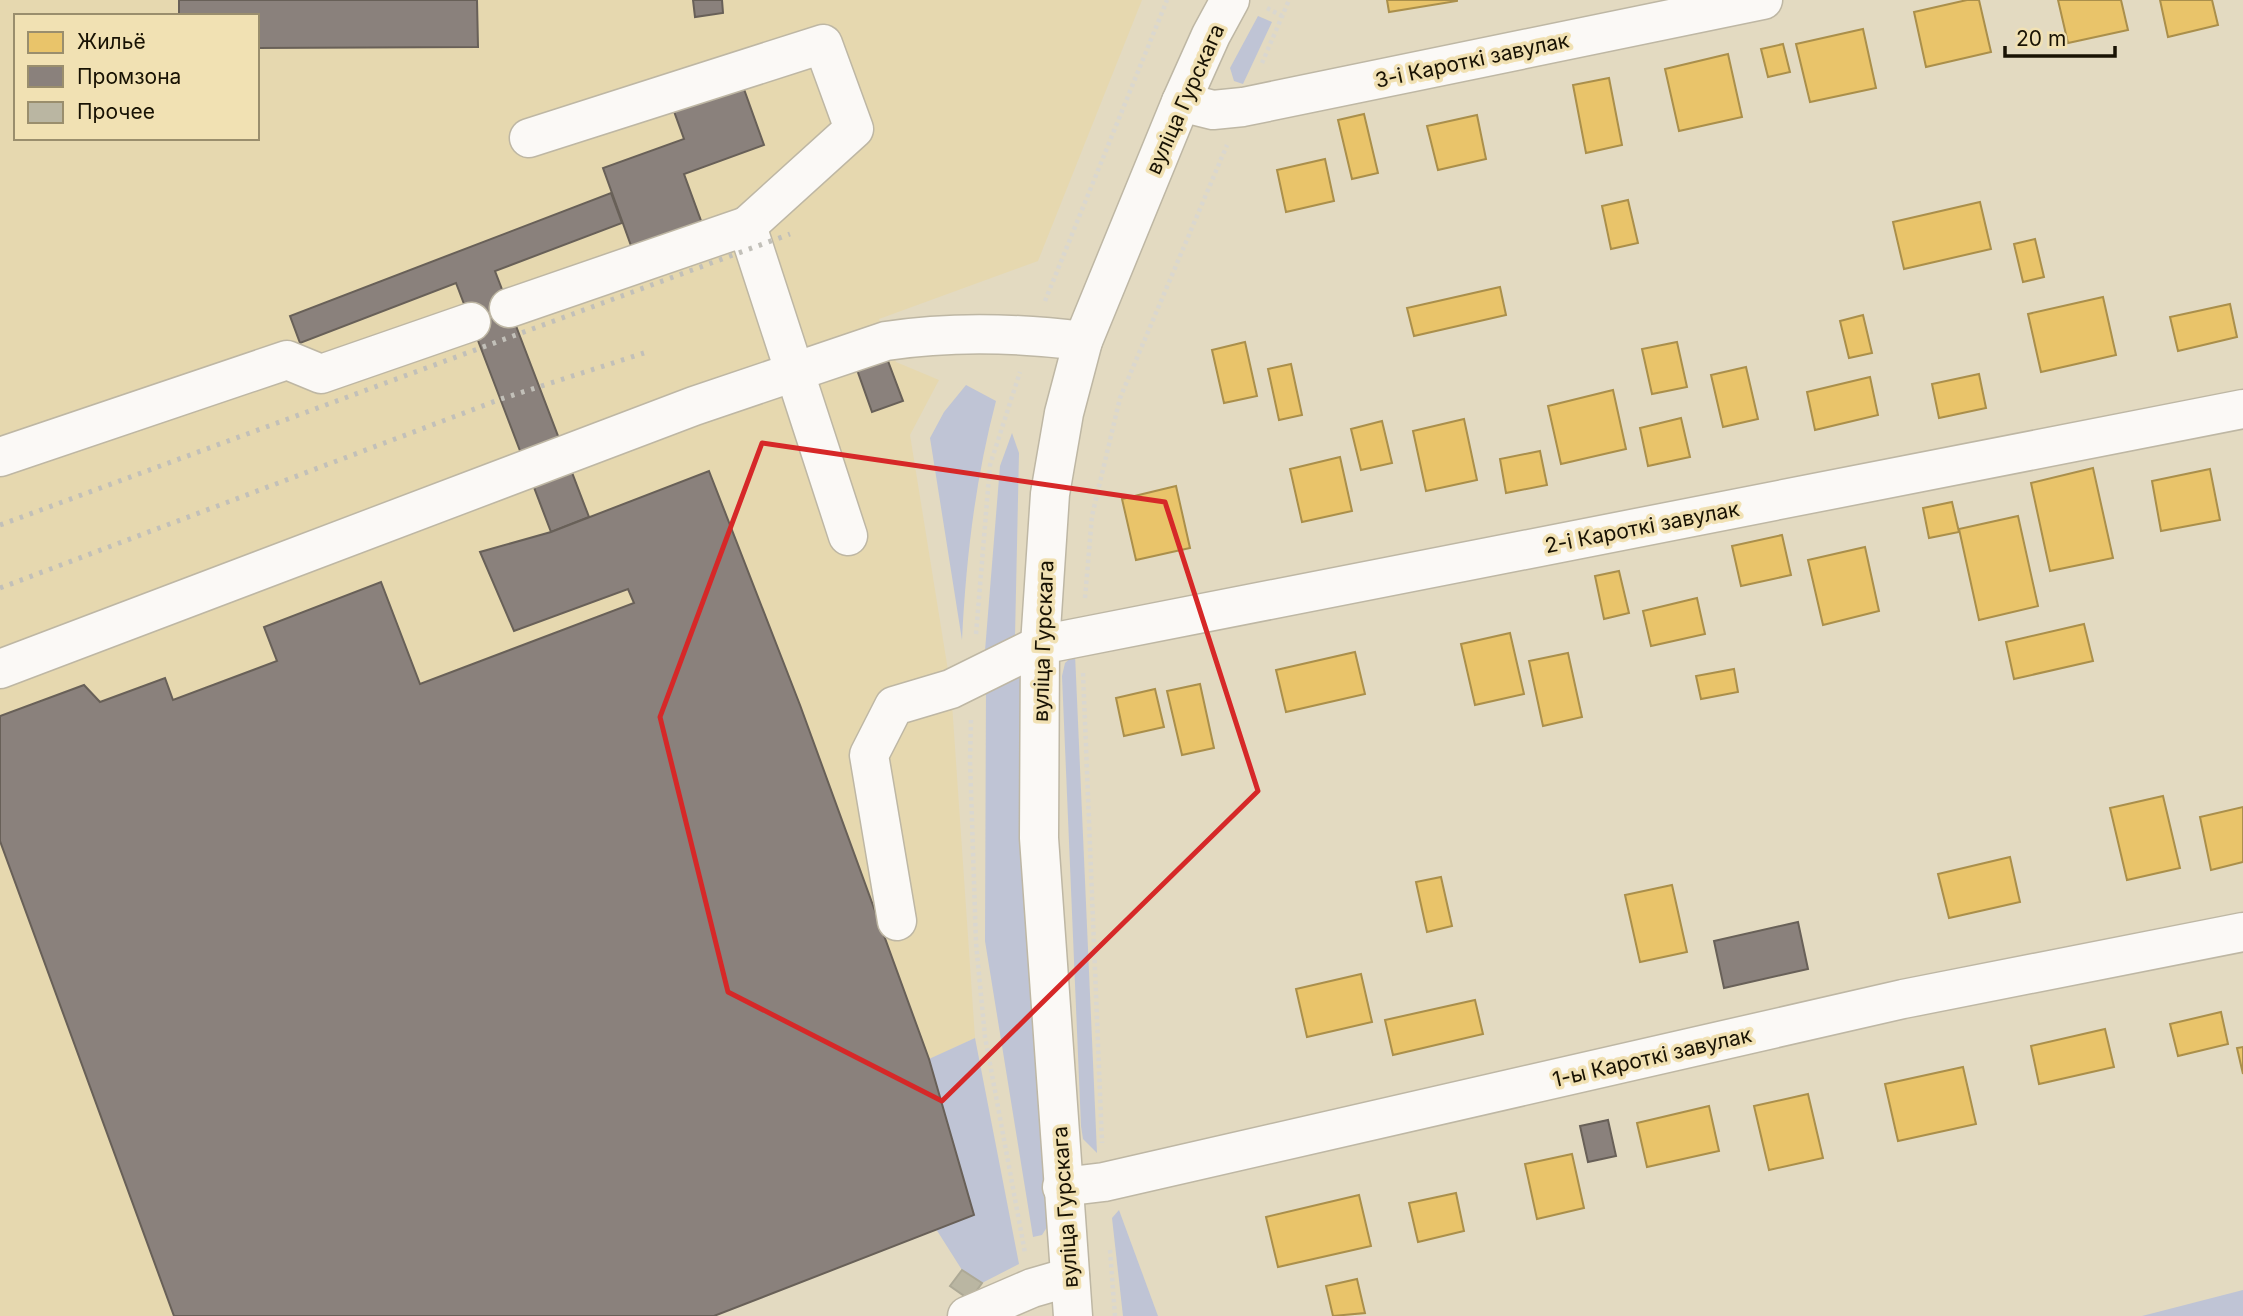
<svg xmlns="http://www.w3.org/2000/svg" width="2243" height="1316" viewBox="0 0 2243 1316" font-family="Inter,sans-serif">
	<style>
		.built { fill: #e6d8af; fill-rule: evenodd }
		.green { fill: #bfc4d5 }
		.homes { fill: #e9c46a; stroke: #aa8f4b; stroke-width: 2 }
		.industry { fill: #8a817c; stroke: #686058; stroke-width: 2 }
		.building { fill: #bab6a2; stroke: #ada996; stroke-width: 2 }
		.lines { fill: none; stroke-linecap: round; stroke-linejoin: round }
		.minor-casing { stroke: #beb7a4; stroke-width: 41 }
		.major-casing { stroke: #beb7a4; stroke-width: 41 }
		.path { stroke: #dad7cf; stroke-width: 4.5; stroke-dasharray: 3.5 3.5; stroke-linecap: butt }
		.minor { stroke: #fbf9f6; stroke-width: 38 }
		.major { stroke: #fbf9f6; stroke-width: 38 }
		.rail { stroke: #c2c0b9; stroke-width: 5; stroke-dasharray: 3.5 7; stroke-linecap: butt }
		.marked { fill: none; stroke: #d62828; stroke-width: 5; stroke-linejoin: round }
		.labels { text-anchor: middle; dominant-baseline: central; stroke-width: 7; stroke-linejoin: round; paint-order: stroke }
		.street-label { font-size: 21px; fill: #181203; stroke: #f1e1b3 }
	</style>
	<rect width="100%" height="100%" fill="#e3dac1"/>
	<path class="built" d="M0,0H1142L1038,261L879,319L896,362L939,380L910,435L951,689L975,1038L930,1059L974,1215L714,1316H0ZM16,16H257V138H16Z"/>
	<g class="green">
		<path d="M1258,16L1272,22L1243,84L1234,81L1230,68Z"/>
		<path d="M966,385L996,401C975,481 966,559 962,640L930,438L944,412Z"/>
		<path d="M1012,433L1019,453L1015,637L984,663L1000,466Z"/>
		<path d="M1075,654L1097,1153L1083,1139L1081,1126L1062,676L1065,663Z"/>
		<path d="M1021,665L1020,768L1030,991L1053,1218L1042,1235L1033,1237L985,941L986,684Z"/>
		<path d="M975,1038L1019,1264L982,1283L962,1270L936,1229L974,1214L929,1059Z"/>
		<path d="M1119,1210L1158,1316H1123L1112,1218Z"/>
		<path d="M2243,1290V1316H2142Z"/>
	</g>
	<g class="homes">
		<path d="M1387,0H1457V1L1389,12Z"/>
		<path d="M1967,0H1979L1991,52L1926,67L1914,12Z"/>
		<path d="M2058,0H2121L2128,30L2068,43Z"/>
		<path d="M2160,0H2212L2218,25L2168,37Z"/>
		<path d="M1863,29L1876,88L1810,102L1796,44Z"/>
		<path d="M1783,44L1790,72L1768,77L1761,49Z"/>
		<path d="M1728,54L1742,117L1679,131L1665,69Z"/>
		<path d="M1609,78L1622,145L1586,153L1573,85Z"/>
		<path d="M1364,114L1378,173L1352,179L1338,120Z"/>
		<path d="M1477,115L1486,159L1438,170L1427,126Z"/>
		<path d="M1325,159L1334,201L1286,212L1277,170Z"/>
		<path d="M1628,200L1638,243L1611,249L1602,206Z"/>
		<path d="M1980,202L1991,249L1904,269L1893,222Z"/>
		<path d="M2035,239L2044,277L2023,282L2014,244Z"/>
		<path d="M1500,287L1506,315L1414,336L1407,308Z"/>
		<path d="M2103,297L2116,355L2041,372L2028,314Z"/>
		<path d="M2230,304L2237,337L2178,351L2170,317Z"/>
		<path d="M1863,315L1872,353L1849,358L1840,321Z"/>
		<path d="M1245,342L1257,396L1224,403L1212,350Z"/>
		<path d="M1677,342L1687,387L1652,394L1642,349Z"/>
		<path d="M1291,364L1302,415L1279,420L1268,369Z"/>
		<path d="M1746,367L1758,419L1723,427L1711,375Z"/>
		<path d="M1979,374L1986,408L1939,418L1932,384Z"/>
		<path d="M1870,377L1878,415L1815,430L1807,392Z"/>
		<path d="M1613,390L1626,449L1561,464L1548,406Z"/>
		<path d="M1681,418L1690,457L1648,466L1640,428Z"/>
		<path d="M1464,419L1477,480L1426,491L1413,431Z"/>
		<path d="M1382,421L1392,463L1361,470L1351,429Z"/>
		<path d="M1540,451L1547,485L1506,493L1500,459Z"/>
		<path d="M1340,457L1352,511L1302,522L1290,469Z"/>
		<path d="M2093,468L2113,558L2050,571L2031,483Z"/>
		<path d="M2210,469L2220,520L2161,531L2152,481Z"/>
		<path d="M1176,486L1190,548L1136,560L1122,499Z"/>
		<path d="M1952,502L1959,532L1929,538L1923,508Z"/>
		<path d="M2018,516L2038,606L1979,620L1959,529Z"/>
		<path d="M1782,535L1791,575L1741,586L1732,546Z"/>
		<path d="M1865,547L1879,611L1823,625L1808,560Z"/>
		<path d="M1619,571L1629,613L1604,619L1595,576Z"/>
		<path d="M1697,598L1705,634L1651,646L1643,611Z"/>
		<path d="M2084,624L2093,661L2014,679L2006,642Z"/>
		<path d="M1510,633L1524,694L1475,705L1461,644Z"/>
		<path d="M1355,652L1365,694L1286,712L1276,670Z"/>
		<path d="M1568,653L1582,717L1543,726L1529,661Z"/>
		<path d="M1734,669L1738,692L1701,699L1696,676Z"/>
		<path d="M1200,684L1214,748L1182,755L1167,691Z"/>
		<path d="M1155,689L1164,727L1124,736L1116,698Z"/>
		<path d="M2163,796L2180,868L2127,880L2110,808Z"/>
		<path d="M2243,807V862L2211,870L2200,817Z"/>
		<path d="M2010,857L2020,902L1949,918L1938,874Z"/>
		<path d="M1441,877L1452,926L1427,932L1416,882Z"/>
		<path d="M1672,885L1687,952L1640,962L1625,895Z"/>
		<path d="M1361,974L1372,1022L1307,1037L1296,989Z"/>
		<path d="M1475,1000L1483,1034L1393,1055L1385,1020Z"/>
		<path d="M2221,1012L2228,1044L2178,1056L2170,1024Z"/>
		<path d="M2105,1029L2114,1067L2039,1084L2031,1046Z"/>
		<path d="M2243,1047V1074L2237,1048Z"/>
		<path d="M1963,1067L1976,1124L1898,1141L1885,1084Z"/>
		<path d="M1808,1094L1823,1158L1769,1170L1754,1106Z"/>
		<path d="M1709,1106L1719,1151L1647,1167L1637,1123Z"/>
		<path d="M1572,1154L1584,1208L1537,1219L1525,1164Z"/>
		<path d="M1456,1193L1464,1231L1418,1242L1409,1203Z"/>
		<path d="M1359,1195L1371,1246L1278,1267L1266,1217Z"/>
		<path d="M1357,1279L1365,1313L1333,1316L1326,1286Z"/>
	</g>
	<g class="industry">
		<path d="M179,0H477L478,47L257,48V16H179Z"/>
		<path d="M693,0H722L723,13L695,17Z"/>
		<path d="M740,78L764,145L684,174L704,229L634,254L603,168L684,139L671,103Z"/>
		<path d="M611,193L622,223L495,271L589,517L551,532L456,283L300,343L290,316Z"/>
		<path d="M885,353L903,401L872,412L855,364Z"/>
		<path d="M709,471L800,705L929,1059L974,1215L714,1316H174L0,841V716L84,685L100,702L165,678L173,700L277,661L264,627L381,582L420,684L634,603L628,589L514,631L480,552L551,532Z"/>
		<path d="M1798,922L1808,969L1724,988L1714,941Z"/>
		<path d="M1608,1120L1616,1156L1588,1162L1580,1126Z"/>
	</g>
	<path class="building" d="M962,1270L982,1283L970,1300L950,1286Z"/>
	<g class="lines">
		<g class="minor-casing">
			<g id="minor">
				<path d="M1181,102L1213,110L1243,107L1763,0"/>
				<path d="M529,138L823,44L854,129L747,226"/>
				<path d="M509,308L747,226L848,536"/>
				<path d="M0,457L287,360L321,374L471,322"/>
				<path d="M0,669L694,406L886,341C951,331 1019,333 1083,341"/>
				<path d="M897,921L869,755L894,706L951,689L1040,645L2243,409"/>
				<path d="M1062,1187L1104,1182L1903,999L2243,932"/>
				<path d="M967,1316L1032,1288L1070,1277"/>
			</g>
		</g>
		<g class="major-casing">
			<path id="major" d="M1073,1316L1039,838L1040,645L1050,494L1064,413L1083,341L1181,102L1211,35L1230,0"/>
		</g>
		<g class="path">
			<path d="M1267,8L1282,16"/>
			<path d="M1262,63L1289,0"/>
			<path d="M1045,301L1167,0"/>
			<path d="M1085,598L1092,516L1120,398L1227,145"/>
			<path d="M976,634L990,465L1020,372"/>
			<path d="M1083,673L1102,1143"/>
			<path d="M971,720L970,760L976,943L985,1037L1025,1253"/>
			<path d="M1110,1250L1115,1316"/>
		</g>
		<use href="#minor" class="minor"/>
		<use href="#major" class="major"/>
		<g class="rail">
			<path d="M0,525L790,234"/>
			<path d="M0,588L501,399L644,353"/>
		</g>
	</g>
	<path class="marked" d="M762,443L1165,502L1258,791L942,1101L728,992L660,717Z"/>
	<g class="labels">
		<g class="street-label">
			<text transform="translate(1472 60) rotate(-12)">3-і Кароткі завулак</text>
			<text transform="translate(1185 99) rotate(-66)">вуліца Гурскага</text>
			<text transform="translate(1642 527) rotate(-11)">2-і Кароткі завулак</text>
			<text transform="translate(1043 641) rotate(-88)">вуліца Гурскага</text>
			<text transform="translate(1652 1057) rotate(-13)">1-ы Кароткі завулак</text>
			<text transform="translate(1065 1207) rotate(-94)">вуліца Гурскага</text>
		</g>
	</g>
	<rect x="14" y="14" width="245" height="126" fill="#f1e1b3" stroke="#9a8e6d" stroke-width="2"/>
	<rect x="28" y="32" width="35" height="21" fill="#e9c46a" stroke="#9a8e6d" stroke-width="2"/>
	<text x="77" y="49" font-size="21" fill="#181203">Жильё</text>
	<rect x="28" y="66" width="35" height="21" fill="#8a817c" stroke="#9a8e6d" stroke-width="2"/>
	<text x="77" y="84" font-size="21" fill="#181203">Промзона</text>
	<rect x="28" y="102" width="35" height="21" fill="#bab6a2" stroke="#9a8e6d" stroke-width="2"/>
	<text x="77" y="119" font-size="21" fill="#181203">Прочее</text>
	<path d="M2005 46v10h110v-10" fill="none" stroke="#181203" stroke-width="3.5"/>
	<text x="2016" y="46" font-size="21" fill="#181203" stroke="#f1e1b3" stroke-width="5" paint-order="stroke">20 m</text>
</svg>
